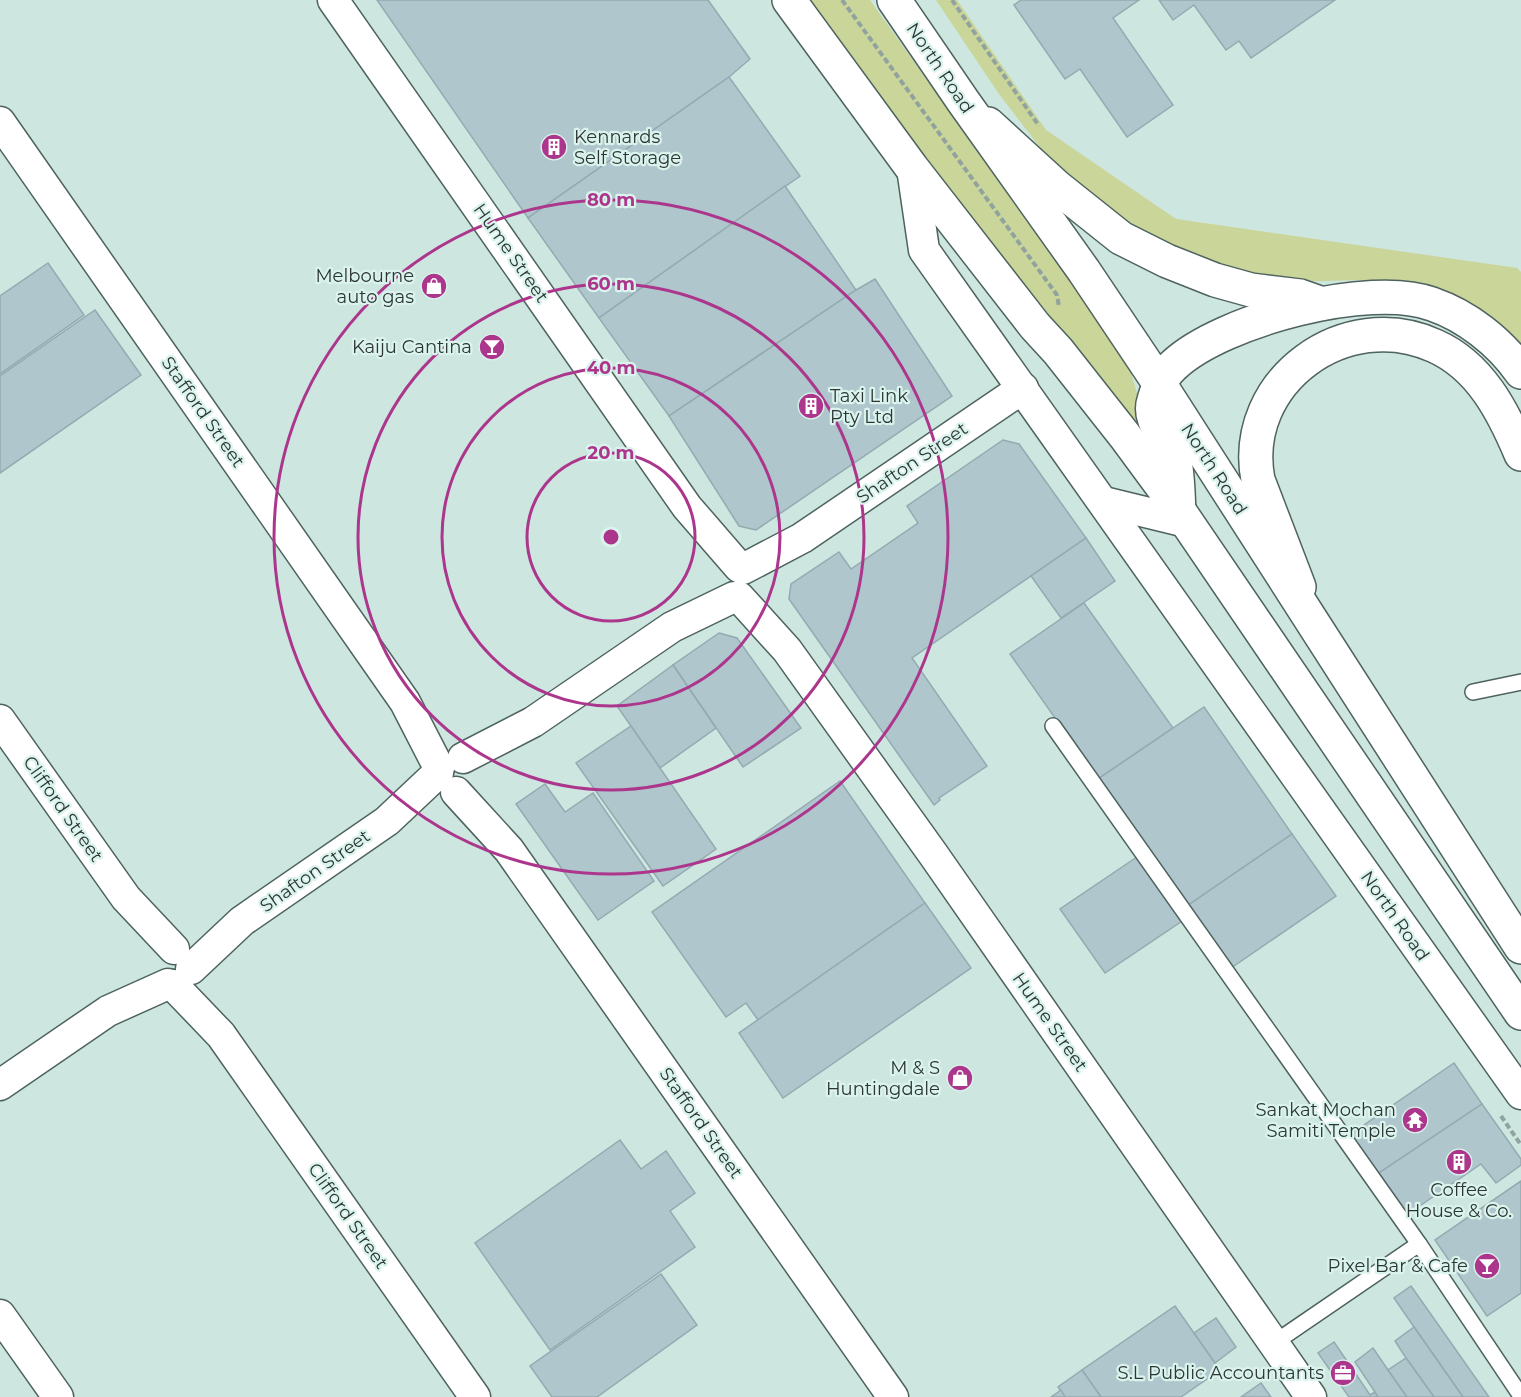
<svg xmlns="http://www.w3.org/2000/svg" width="1521" height="1397" viewBox="0 0 1521 1397" font-family="Montserrat,sans-serif">
	<style>
		.green { fill: #cad599 }
		.building { fill: #afc6cc; stroke: #93aab0; stroke-width: 1.5 }
		.lines { fill: none; stroke-linecap: round; stroke-linejoin: round }
		.service-casing { stroke: #4e635f; stroke-width: 18 }
		.minor-casing { stroke: #4e635f; stroke-width: 33 }
		.primary-casing { stroke: #4e635f; stroke-width: 36 }
		.trunk-casing { stroke: #4e635f; stroke-width: 36 }
		.path { stroke: #90a39e; stroke-width: 4; stroke-dasharray: 6 3; stroke-linecap: butt }
		.service { stroke: #fff; stroke-width: 15 }
		.minor { stroke: #fff; stroke-width: 30 }
		.primary { stroke: #fff; stroke-width: 33 }
		.trunk { stroke: #fff; stroke-width: 33 }
		.ring { fill: none; stroke: #ad368d; stroke-width: 3 }
		.labels { text-anchor: middle; dominant-baseline: central; stroke-width: 4.5; stroke-linejoin: round; paint-order: stroke }
		.street-label { font-size: 18px; fill: #2d3634; stroke: #daf3ed }
		.poi-label { font-size: 18px; fill: #2d3634; stroke: #daf3ed; text-anchor: end }
		.centre { fill: #ad368d; stroke: #daf3ed; stroke-width: 3 }
		.ring-label { font-size: 18px; text-anchor: middle; font-weight: bold; fill: #ad368d; stroke: #daf3ed; stroke-width: 4.5; stroke-linejoin: round; paint-order: stroke }
	</style>
	<rect width="100%" height="100%" fill="#cde6e0"/>
	<g class="green">
		<path d="M808,0H870L1128,363L1145,420L1157,450L1037,303L934,172Z"/>
		<path d="M936,0H957L1046,130L1176,219L1517,268L1521,272V348L1415,287L1360,280L1290,282L1224,270L1133,228L1055,167L999,94Z"/>
	</g>
	<g class="building">
		<path d="M377,0H708L750,59L729,77L528,218Z"/>
		<path d="M1021,0H1139L1113,18L1173,105L1127,137L1080,69L1065,79L1014,5Z"/>
		<path d="M1159,0H1335L1251,58L1239,41L1226,50L1194,5L1173,20Z"/>
		<path d="M729,77L800,176L599,318L528,218Z"/>
		<path d="M785,186L856,290L669,416L599,318Z"/>
		<path d="M48,263L84,315L0,374V296Z"/>
		<path d="M875,279L952,396L756,530L739,526L669,416L856,290Z"/>
		<path d="M95,310L141,375L0,473V376Z"/>
		<path d="M1003,440L1019,444L1086,538L912,658L987,766L939,798L940,800L934,805L789,599L791,584L839,552L851,569L918,523L907,506Z"/>
		<path d="M1086,538L1115,581L1061,618L1031,576Z"/>
		<path d="M1084,603L1173,728L1098,779L1010,654Z"/>
		<path d="M719,633L737,638L801,728L743,767L673,665Z"/>
		<path d="M673,665L716,728L660,768L617,706Z"/>
		<path d="M1204,707L1292,834L1187,906L1098,779Z"/>
		<path d="M631,726L716,849L663,886L576,763Z"/>
		<path d="M840,781L925,903L758,1020L746,1003L726,1017L652,912Z"/>
		<path d="M545,784L565,812L593,793L654,881L598,920L516,804Z"/>
		<path d="M1292,834L1336,896L1231,968L1187,906Z"/>
		<path d="M1137,857L1182,921L1105,973L1060,909Z"/>
		<path d="M925,903L971,968L783,1098L739,1033Z"/>
		<path d="M1454,1063L1482,1104L1376,1175L1348,1136Z"/>
		<path d="M1482,1104L1521,1159V1165L1496,1183L1481,1164L1405,1216L1376,1175Z"/>
		<path d="M620,1140L641,1169L666,1151L695,1193L670,1211L695,1247L550,1350L475,1243Z"/>
		<path d="M1521,1181V1293L1487,1316L1435,1240Z"/>
		<path d="M661,1274L697,1325L597,1397H552L530,1366Z"/>
		<path d="M1411,1286L1489,1397H1463L1414,1327L1394,1298Z"/>
		<path d="M1175,1306L1220,1370L1181,1397H1101L1082,1370Z"/>
		<path d="M1216,1318L1236,1347L1215,1363L1194,1333Z"/>
		<path d="M1414,1327L1463,1397H1434L1406,1358L1395,1341Z"/>
		<path d="M1334,1342L1370,1395L1375,1392L1378,1397H1349L1318,1353Z"/>
		<path d="M1373,1348L1388,1370L1407,1397H1378L1375,1392L1355,1362Z"/>
		<path d="M1406,1358L1434,1397H1407L1388,1370Z"/>
		<path d="M1082,1370L1101,1397H1065L1058,1387Z"/>
		<path d="M1261,1383L1271,1397H1241Z"/>
		<path d="M1061,1390L1065,1397H1051Z"/>
	</g>
	<g class="lines">
		<g class="service-casing">
			<g id="service">
				<path d="M1473,692L1521,682"/>
				<path d="M1053,726L1419,1244"/>
				<path d="M1274,1343L1419,1244L1521,1396"/>
			</g>
		</g>
		<g class="minor-casing">
			<g id="minor">
				<path d="M333,0L687,507L739,567"/>
				<path d="M0,122L405,702L439,768"/>
				<path d="M912,168L924,250L1521,1094"/>
				<path d="M1104,502L1186,522"/>
				<path d="M743,569L802,538L1023,388"/>
				<path d="M739,597L787,650L933,854L1311,1397"/>
				<path d="M0,720L126,898L174,949"/>
				<path d="M463,758L533,722L672,627L734,597"/>
				<path d="M456,792L509,850L893,1397"/>
				<path d="M191,969L242,921L387,821L438,773"/>
				<path d="M173,985L221,1035L475,1397"/>
				<path d="M0,1085L108,1011L168,984"/>
				<path d="M0,1315L58,1397"/>
			</g>
		</g>
		<g class="primary-casing">
			<g id="primary">
				<path d="M988,124L1057,187L1121,238L1167,261L1215,280L1251,290L1300,296L1317,302"/>
				<path d="M1179,512C1178,497 1178,466 1173,453C1166,436 1147,420 1154,400C1158,386 1163,374 1174,365C1222,320 1370,281 1432,304C1467,316 1500,342 1521,372"/>
				<path d="M1299,587L1258,480C1239,381 1346,305 1435,346C1480,366 1503,411 1521,454"/>
			</g>
		</g>
		<g class="trunk-casing">
			<g id="trunk">
				<path d="M789,0L912,168L1035,326L1058,351L1125,436L1167,493L1521,1013"/>
				<path d="M894,0L963,101L1084,271L1159,383L1521,947"/>
			</g>
		</g>
		<g class="path">
			<path d="M842,0L1057,295L1059,307"/>
			<path d="M952,0L1039,126"/>
			<path d="M1501,1116L1521,1145"/>
		</g>
		<use href="#service" class="service"/>
		<use href="#minor" class="minor"/>
		<use href="#primary" class="primary"/>
		<use href="#trunk" class="trunk"/>
	</g>
	<g class="ring">
		<circle cx="611" cy="537" r="84"/>
		<circle cx="611" cy="537" r="169"/>
		<circle cx="611" cy="537" r="253"/>
		<circle cx="611" cy="537" r="337"/>
	</g>
	<defs>
		<g id="building-disc" transform="scale(1.35)"><circle r="9.5" fill="#ad368d" stroke="#daf3ed"/><path d="M-4-6H4V6H1V3H-1V6H-4ZM-2.5-4.3h1.7v1.8h-1.7ZM.8-4.3h1.7v1.8H.8ZM-2.5-1h1.7V.8h-1.7ZM.8-1h1.7V.8H.8Z" fill="#fff"/></g>
		<g id="shop-disc" transform="scale(1.35)"><circle r="9.5" fill="#ad368d" stroke="#daf3ed"/><path d="M-5-2.5h2.3a2.7 3.5 0 0 1 5.4 0H5L5.5 6h-11ZM-1.5-2.5h3a1.5 2.3 0 0 0-3 0Z" fill="#fff"/></g>
		<g id="bar-disc" transform="scale(1.35)"><circle r="9.5" fill="#ad368d" stroke="#daf3ed"/><path d="M-6-5H6L.8 .8V4.5H3.5V6h-7V4.5H-.8V.8Z" fill="#fff"/></g>
		<g id="temple-disc" transform="scale(1.35)"><circle r="9.5" fill="#ad368d" stroke="#daf3ed"/><path d="M0-6L5-2H3V0L6.5 2.5H4V6H1.5V3h-3V6H-4V2.5H-6.5L-3 0V-2H-5Z" fill="#fff"/></g>
		<g id="office-disc" transform="scale(1.35)"><circle r="9.5" fill="#ad368d" stroke="#daf3ed"/><path d="M-6-3h4V-5.5h4V-3h4V5H-6ZM-1-4.5V-3h2v-1.5ZM-6 0V1H6V0Z" fill="#fff"/></g>
	</defs>
	<g fill-rule="evenodd">
		<use href="#building-disc" x="554" y="147"/>
		<use href="#shop-disc" x="434" y="286"/>
		<use href="#bar-disc" x="492" y="347"/>
		<use href="#building-disc" x="811" y="406"/>
		<use href="#shop-disc" x="960" y="1078"/>
		<use href="#temple-disc" x="1415" y="1120"/>
		<use href="#building-disc" x="1459" y="1162"/>
		<use href="#bar-disc" x="1487" y="1266"/>
		<use href="#office-disc" x="1343" y="1373"/>
	</g>
	<g class="labels">
		<g class="street-label">
			<text transform="translate(940 68) rotate(56)">North Road</text>
			<text transform="translate(511 253) rotate(55)">Hume Street</text>
			<text transform="translate(203 412) rotate(55)">Stafford Street</text>
			<text transform="translate(912 463) rotate(-34)">Shafton Street</text>
			<text transform="translate(1214 469) rotate(57)">North Road</text>
			<text transform="translate(63 809) rotate(55)">Clifford Street</text>
			<text transform="translate(315 871) rotate(-35)">Shafton Street</text>
			<text transform="translate(1395 916) rotate(55)">North Road</text>
			<text transform="translate(1050 1022) rotate(55)">Hume Street</text>
			<text transform="translate(701 1123) rotate(55)">Stafford Street</text>
			<text transform="translate(348 1216) rotate(55)">Clifford Street</text>
		</g>
		<g class="poi-label">
			<text x="574" y="137" text-anchor="start">Kennards<tspan x="574" dy="21">Self Storage</tspan></text>
			<text x="414" y="276">Melbourne<tspan x="414" dy="21">auto gas</tspan></text>
			<text x="472" y="347">Kaiju Cantina</text>
			<text x="830" y="396" text-anchor="start">Taxi Link<tspan x="830" dy="21">Pty Ltd</tspan></text>
			<text x="940" y="1068">M &amp; S<tspan x="940" dy="21">Huntingdale</tspan></text>
			<text x="1396" y="1110">Sankat Mochan<tspan x="1396" dy="21">Samiti Temple</tspan></text>
			<text x="1459" y="1190" text-anchor="middle">Coffee<tspan x="1459" dy="21">House &amp; Co.</tspan></text>
			<text x="1468" y="1266">Pixel Bar &amp; Cafe</text>
			<text x="1324" y="1373">S.L Public Accountants</text>
		</g>
	</g>
	<circle cx="611" cy="537" r="9" class="centre"/>
	<g class="ring-label">
		<text x="611" y="206">80 m</text>
		<text x="611" y="290">60 m</text>
		<text x="611" y="374">40 m</text>
		<text x="611" y="459">20 m</text>
	</g>
</svg>
